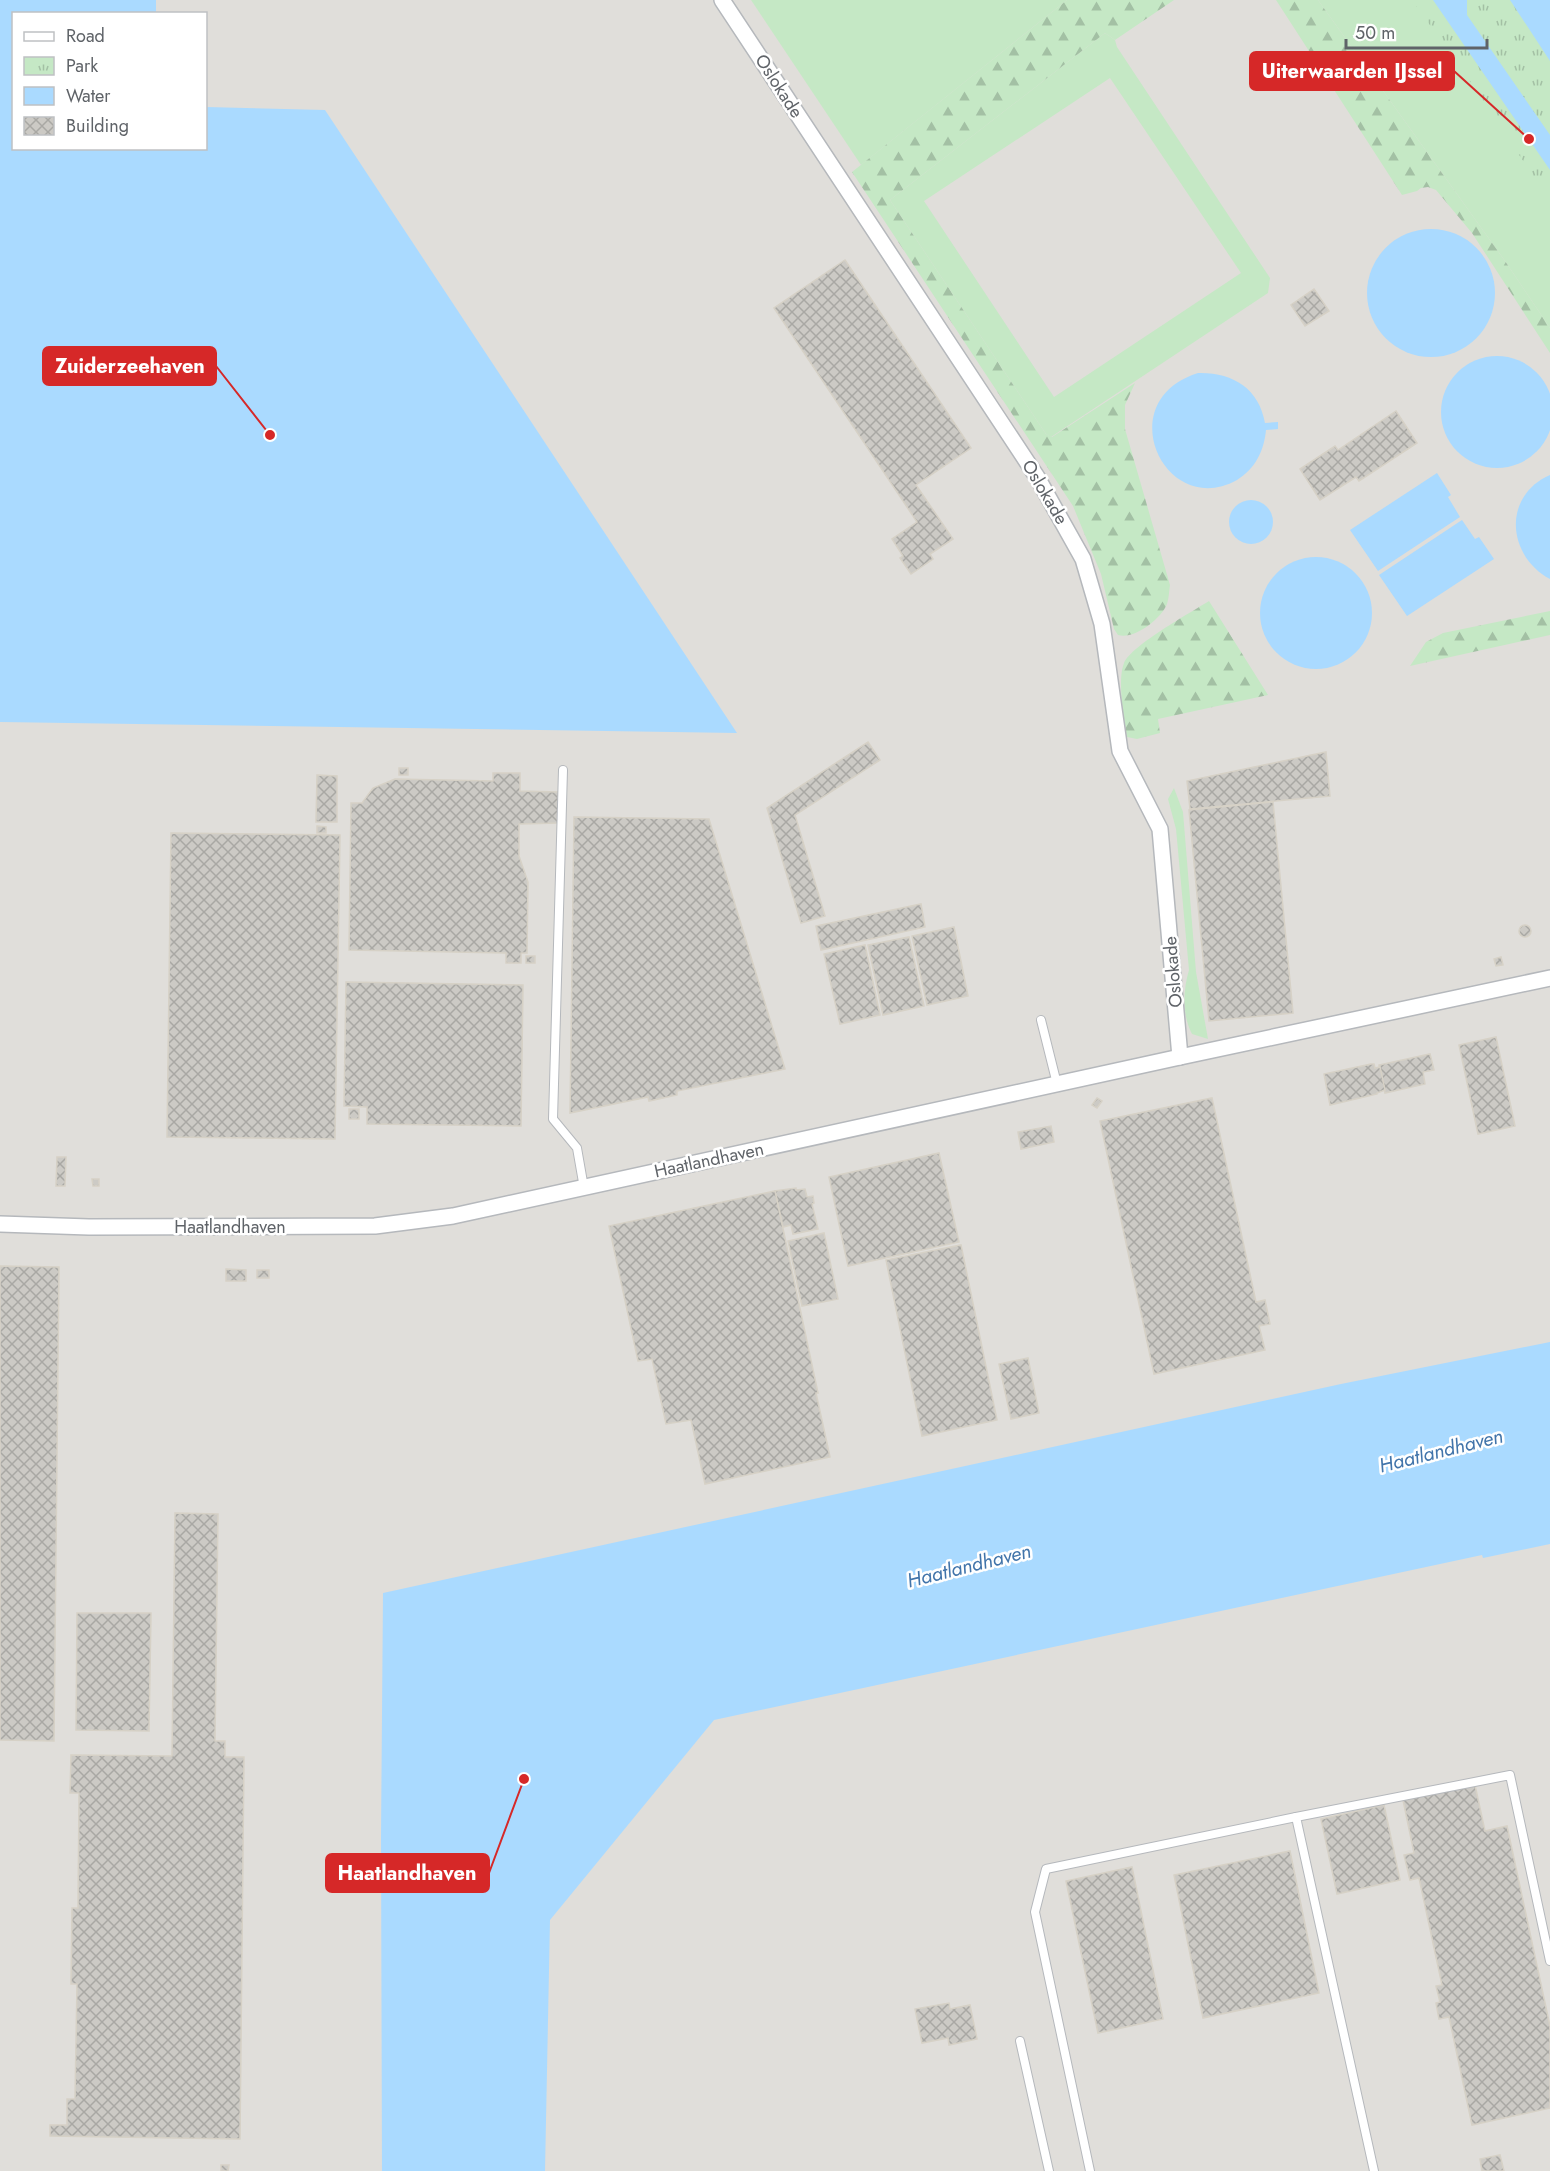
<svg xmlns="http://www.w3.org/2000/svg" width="1550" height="2171" viewBox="0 0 1550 2171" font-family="Jost,sans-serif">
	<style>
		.industrial { fill: #e0deda; fill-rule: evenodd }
		.grass { fill: #c5e8c5; fill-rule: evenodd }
		.forest { fill: url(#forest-firs) }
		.park { fill: url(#park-tufts) }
		.water { fill: #aadaff }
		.building { fill: url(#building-cross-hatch); stroke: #d6d1c6; stroke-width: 1.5 }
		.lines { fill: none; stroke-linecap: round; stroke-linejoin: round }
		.service-casing { stroke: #b5b8bc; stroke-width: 10 }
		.minor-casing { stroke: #b5b8bc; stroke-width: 18 }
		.service { stroke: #fff; stroke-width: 8 }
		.minor { stroke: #fff; stroke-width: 15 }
		.labels { text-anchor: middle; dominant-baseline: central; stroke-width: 5; stroke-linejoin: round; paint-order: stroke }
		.street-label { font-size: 18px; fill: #5f6368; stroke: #fff }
		.water-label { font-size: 20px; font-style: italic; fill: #4174aa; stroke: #fff }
		.leader { fill: none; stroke: #d62828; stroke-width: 2 }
		.callout-dot { fill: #d62828; stroke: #fff; stroke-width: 2 }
		.callout { fill: #d62828; stroke: #d62828; stroke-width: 2 }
		.callout-label { font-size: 20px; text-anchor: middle; font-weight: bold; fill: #fff }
	</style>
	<defs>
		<pattern id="forest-firs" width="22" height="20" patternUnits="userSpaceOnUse" patternTransform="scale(1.5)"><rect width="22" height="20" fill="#c5e8c5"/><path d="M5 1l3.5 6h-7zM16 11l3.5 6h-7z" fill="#a3c0a4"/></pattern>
		<pattern id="park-tufts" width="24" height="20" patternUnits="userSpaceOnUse" patternTransform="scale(1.5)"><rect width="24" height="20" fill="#c5e8c5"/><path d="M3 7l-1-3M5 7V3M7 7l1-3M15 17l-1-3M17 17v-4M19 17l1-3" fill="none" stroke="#a3c0a4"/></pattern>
		<pattern id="building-cross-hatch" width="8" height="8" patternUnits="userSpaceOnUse" patternTransform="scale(1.5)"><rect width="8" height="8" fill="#cccac5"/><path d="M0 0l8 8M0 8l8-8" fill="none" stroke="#a9a8a4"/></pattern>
	</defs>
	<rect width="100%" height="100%" fill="#f1efe8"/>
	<path class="industrial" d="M0,0H1383L1550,241V2171H0ZM14,14H206V148H14Z"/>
	<g class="grass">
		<path d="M751,0H1067L861,165Z"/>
		<path d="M1318,0H1433L1550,170V328L1505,261Z"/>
		<path d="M1105,33L1115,40L1117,47L1270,278L1268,293L1051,437L1046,434L890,200ZM1110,78L1241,273L1054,397L924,201Z"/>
		<path d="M1174,788L1183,812L1196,972L1208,1039L1192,1034C1182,1015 1183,990 1189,970L1176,829L1168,799Z"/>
	</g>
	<g class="forest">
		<path d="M1067,0H1174L1115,40L1105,33L890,200L1046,434L1052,437L1135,383L1125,405V429L1170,585C1169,591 1169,598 1167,604C1161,619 1134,640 1118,635L1114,629L1101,574L1073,506L852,172Z"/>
		<path d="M1276,0H1318L1505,261L1550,328V353L1472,233L1436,190L1428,187L1421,188L1417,191L1402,195Z"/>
		<path d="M1209,601L1268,695L1158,719L1160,733L1137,739L1127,737C1124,718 1117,680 1124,663C1132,645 1190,613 1209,601Z"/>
		<path d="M1550,611V635L1410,666L1426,642L1443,633Z"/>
	</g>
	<path class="park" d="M1412,0H1550V201L1467,77Z"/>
	<g class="water">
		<path d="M0,0H156V13L14,14V148H206V107L325,110L737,733L0,722Z"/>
		<path d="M1433,0H1467V15L1550,135V170Z"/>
		<path d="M1510,0H1550V61Z"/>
		<circle cx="1431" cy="293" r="64"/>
		<circle cx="1497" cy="412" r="56"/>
		<path d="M1198,373C1232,372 1259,388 1265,423L1278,422V429L1266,430C1264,451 1255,469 1237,480C1165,520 1109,401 1198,373Z"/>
		<path d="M1437,473L1451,495L1448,497L1460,517L1378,571L1350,530Z"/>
		<path d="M1550,475V579C1507,556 1502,496 1550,475Z"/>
		<circle cx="1251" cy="522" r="22"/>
		<path d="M1462,520L1475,539L1479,537L1494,559L1407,616L1379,575Z"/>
		<circle cx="1316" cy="613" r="56"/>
		<path d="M1550,1342V1544L1483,1558L1482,1555L714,1720L550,1920L545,2171H382L381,1837L383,1593L1341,1384Z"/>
	</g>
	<g class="building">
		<path d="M845,260L971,448L916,485L953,539L930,554L933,559L911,574L900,558L903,556L892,539L917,522L774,308Z"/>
		<path d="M1314,289L1329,311L1305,326L1291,305Z"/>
		<path d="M1396,411L1417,443L1359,481L1356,477L1320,500L1300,469L1335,446L1338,450Z"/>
		<path d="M868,742L880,760L795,815L825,916L801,923L767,808Z"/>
		<path d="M1326,752L1330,796L1190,809L1187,781Z"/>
		<rect x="399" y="768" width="9" height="7"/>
		<path d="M493,773H520V791L558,792V823L519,824V856L528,882L527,953H521V963H506V953L349,950L351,803H362L373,788L395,779L493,781Z"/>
		<path d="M317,775L337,776V822H316Z"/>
		<path d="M1273,802L1293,1013L1209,1021L1189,810Z"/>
		<path d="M574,817L709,819L785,1069L677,1091V1095L649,1101L648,1097L570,1113Z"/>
		<path d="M317,826L326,827V833H317Z"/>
		<path d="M171,833L340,835L335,1139L167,1137Z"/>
		<path d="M921,904L925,927L821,950L816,926Z"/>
		<circle cx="1525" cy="931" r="6"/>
		<path d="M954,927L968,996L927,1005L912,936Z"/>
		<path d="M909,937L924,1006L883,1015L868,945Z"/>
		<path d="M865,945L880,1015L840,1024L824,954Z"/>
		<rect x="526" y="956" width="9" height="7"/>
		<path d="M1501,957L1503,965L1496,966L1494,959Z"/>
		<path d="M346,982L523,985L521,1126L367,1124V1107L344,1106Z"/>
		<path d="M1496,1037L1515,1126L1478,1134L1459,1045Z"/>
		<path d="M1430,1054L1434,1070L1423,1072L1425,1084L1385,1093L1379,1065Z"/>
		<path d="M1371,1064H1374L1375,1068L1380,1067L1385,1090L1377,1093V1094L1330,1105L1324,1074Z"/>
		<path d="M1097,1098L1102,1101L1097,1108L1092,1105Z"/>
		<path d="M1212,1098L1256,1302L1265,1300L1270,1324L1259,1326L1265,1350L1154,1374L1100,1121Z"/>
		<rect x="349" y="1109" width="10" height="10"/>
		<path d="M1051,1126L1054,1142L1021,1149L1018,1132Z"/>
		<path d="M939,1153L959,1242L848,1266L829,1177Z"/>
		<path d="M57,1157H66L65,1186H56Z"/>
		<path d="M92,1179H99V1186H93Z"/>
		<path d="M796,1188V1190L805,1189L807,1197L813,1196L814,1203L812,1204L818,1229L793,1234L791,1225L783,1227L775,1191Z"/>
		<path d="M775,1191L818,1393H816L830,1457L705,1484L691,1420L666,1424L652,1359L638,1361L609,1226Z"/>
		<path d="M824,1233L838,1299L802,1306L788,1241Z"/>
		<path d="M961,1245L997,1420L922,1436L886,1260Z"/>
		<path d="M0,1266L59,1267L54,1741L0,1740Z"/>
		<path d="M226,1269L246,1270V1281H226Z"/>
		<rect x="257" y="1270" width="12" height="8"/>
		<path d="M1028,1358L1039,1413L1011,1419L999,1364Z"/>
		<path d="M175,1513L218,1514L215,1741H225V1757H244L240,2139L50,2136V2125H67V2099H75L77,1984H71L72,1908H78L79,1793H70L71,1755L172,1756Z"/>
		<path d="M77,1613H151L149,1731L76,1730Z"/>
		<path d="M1475,1785L1485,1831L1507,1826L1550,2026V2108L1472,2125L1449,2017L1439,2019L1436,2003L1440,2002L1436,1986L1442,1985L1419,1878L1410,1880L1404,1855L1414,1853L1403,1800Z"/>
		<path d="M1384,1805L1400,1880L1337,1894L1321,1819Z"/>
		<path d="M1290,1851L1319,1993L1203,2018L1174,1875Z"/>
		<path d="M1132,1867L1163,2019L1098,2033L1066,1881Z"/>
		<path d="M949,2003L950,2009L970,2005L977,2039L949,2045L948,2038L922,2043L915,2009Z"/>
		<path d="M1500,2155L1504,2171H1482L1480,2159Z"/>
		<path d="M221,2165H229L228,2171H221Z"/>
	</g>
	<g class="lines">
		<g class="service-casing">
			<g id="service">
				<path d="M563,770L553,1119L577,1148L584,1188"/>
				<path d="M1041,1020L1057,1084"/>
				<path d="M1020,2041L1049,2171"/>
				<path d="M1090,2171L1035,1912L1046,1869L1296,1817"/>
				<path d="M1374,2171L1296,1817L1510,1775L1550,1961"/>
			</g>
		</g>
		<g class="minor-casing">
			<g id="minor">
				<path d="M722,0L1037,477L1083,559L1102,624L1120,751L1160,829L1180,1057"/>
				<path d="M0,1224L89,1227L375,1226L453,1216L1180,1057L1550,978"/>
			</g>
		</g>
		<use href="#service" class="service"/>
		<use href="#minor" class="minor"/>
	</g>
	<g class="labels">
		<g class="street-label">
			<text transform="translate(779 86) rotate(57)">Oslokade</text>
			<text transform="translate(1045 492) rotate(59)">Oslokade</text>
			<text transform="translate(1173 972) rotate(-95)">Oslokade</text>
			<text transform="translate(709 1160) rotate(-12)">Haatlandhaven</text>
			<text x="230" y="1227">Haatlandhaven</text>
		</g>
		<g class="water-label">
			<text transform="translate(1441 1451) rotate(-14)">Haatlandhaven</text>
			<text transform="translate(969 1566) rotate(-14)">Haatlandhaven</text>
		</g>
	</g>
	<path class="leader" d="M1529 139L1454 71M270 435L216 366M524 1779L489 1873"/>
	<g class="callout-dot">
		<circle cx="1529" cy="139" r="6"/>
		<circle cx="270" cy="435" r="6"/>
		<circle cx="524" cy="1779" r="6"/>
	</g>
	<g class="callout">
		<rect x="1250" y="52" width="204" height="38" rx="6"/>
		<rect x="43" y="347" width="173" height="38" rx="6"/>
		<rect x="326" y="1854" width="163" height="38" rx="6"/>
	</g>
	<g class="callout-label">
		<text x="1352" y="78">Uiterwaarden IJssel</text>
		<text x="130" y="373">Zuiderzeehaven</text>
		<text x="407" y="1880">Haatlandhaven</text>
	</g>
	<rect x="12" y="12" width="195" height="138" fill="#ffffff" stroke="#bfc1c3" stroke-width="1.5"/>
	<rect x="24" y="32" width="30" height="9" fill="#ffffff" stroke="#bfc1c3" stroke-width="1.5"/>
	<text x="66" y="42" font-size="18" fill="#5f6368">Road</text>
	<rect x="24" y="57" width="30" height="18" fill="url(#park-tufts)" stroke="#bfc1c3" stroke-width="1.5"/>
	<text x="66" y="72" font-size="18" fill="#5f6368">Park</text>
	<rect x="24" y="87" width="30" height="18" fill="#aadaff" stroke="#bfc1c3" stroke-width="1.5"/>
	<text x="66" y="102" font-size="18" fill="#5f6368">Water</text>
	<rect x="24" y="117" width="30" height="18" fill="url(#building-cross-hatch)" stroke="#bfc1c3" stroke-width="1.5"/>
	<text x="66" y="132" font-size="18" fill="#5f6368">Building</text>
	<path d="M1346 39v9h141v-9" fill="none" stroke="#5f6368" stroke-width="3"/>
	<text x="1355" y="39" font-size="18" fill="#5f6368" stroke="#ffffff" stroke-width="4.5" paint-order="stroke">50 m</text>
</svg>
